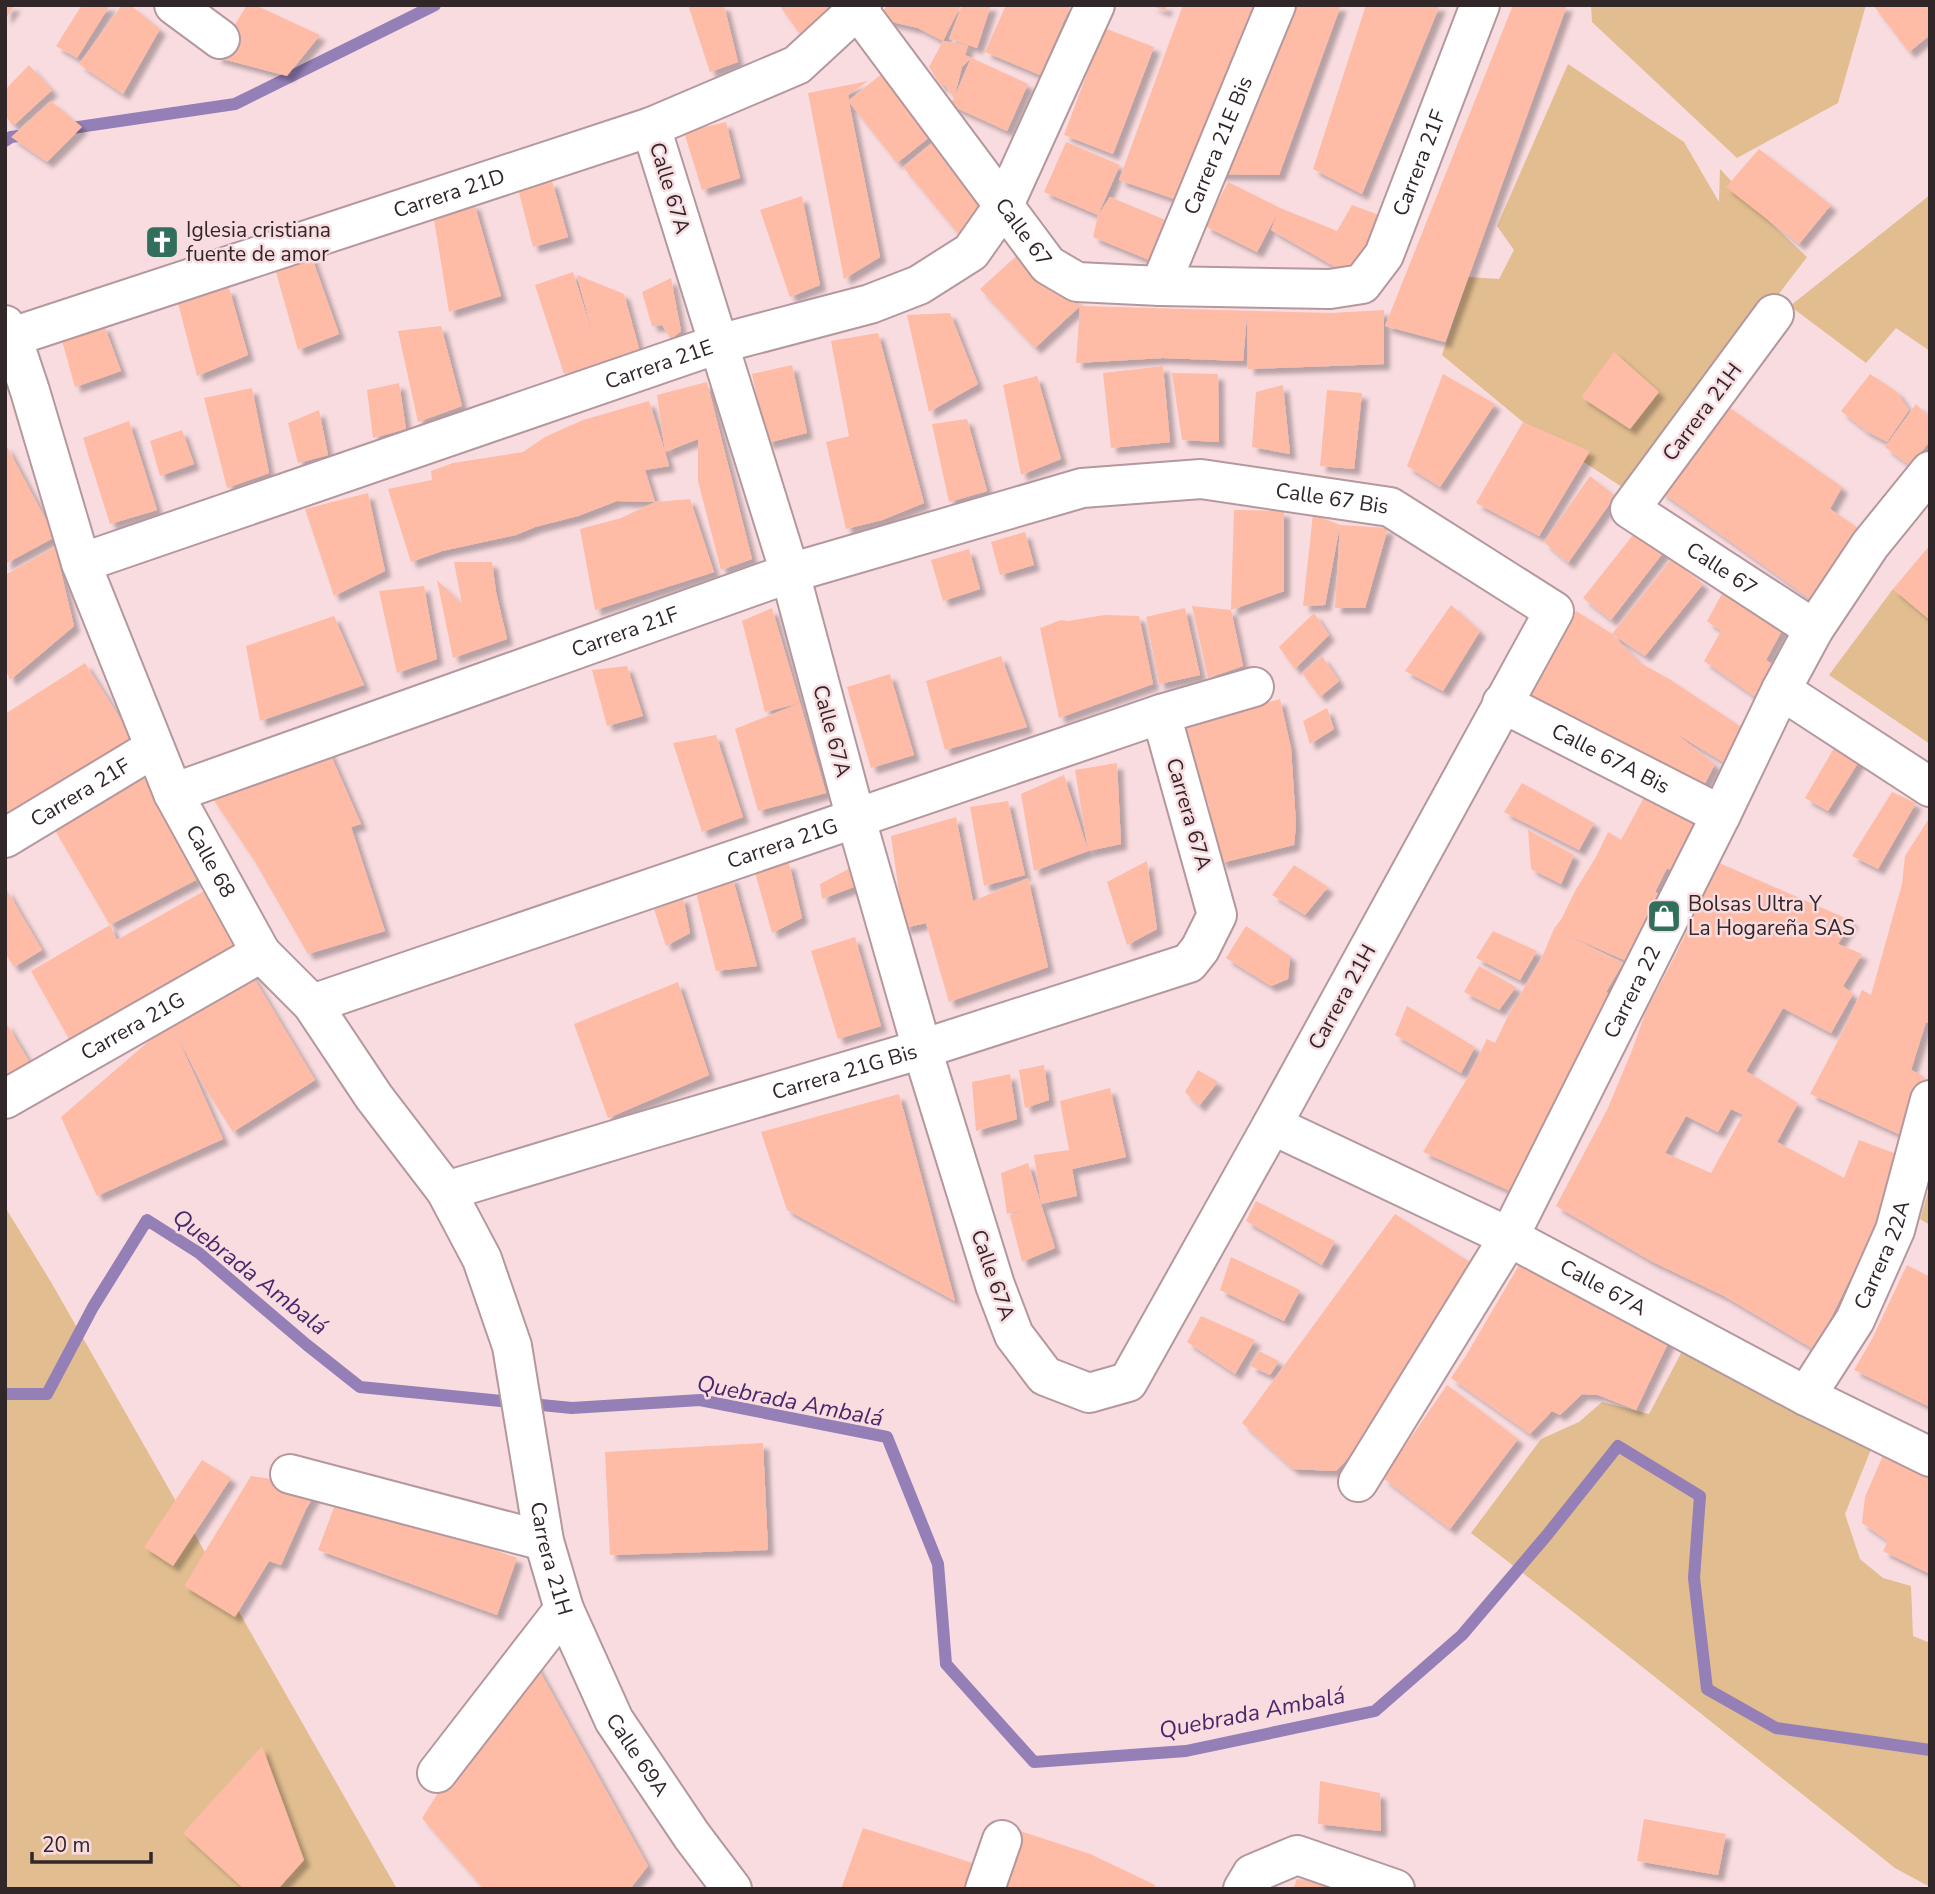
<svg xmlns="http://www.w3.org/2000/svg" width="1935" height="1894" viewBox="0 0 1935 1894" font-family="'Nunito Sans',sans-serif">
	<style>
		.green { fill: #e1bd90 }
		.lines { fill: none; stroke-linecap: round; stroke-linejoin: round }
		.stream { stroke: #947fb6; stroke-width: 12 }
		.building { fill: #febba5; fill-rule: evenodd; filter: url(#shadow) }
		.minor-casing { stroke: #b4989d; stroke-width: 42 }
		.minor { stroke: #fff; stroke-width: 38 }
		.labels { text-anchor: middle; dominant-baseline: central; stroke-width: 5; stroke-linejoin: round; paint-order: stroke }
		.street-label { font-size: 21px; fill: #312628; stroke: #f9dce0 }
		.poi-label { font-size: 21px; fill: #312628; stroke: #f9dce0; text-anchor: start }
		.water-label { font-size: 23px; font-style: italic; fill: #46286b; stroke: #f9dce0 }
	</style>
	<defs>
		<filter id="shadow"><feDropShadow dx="6" dy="6" stdDeviation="2" flood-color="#0004"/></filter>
	</defs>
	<rect width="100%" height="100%" fill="#f9dce0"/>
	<g class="green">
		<path d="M1591,5H1866L1838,103L1737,158L1592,22Z"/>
		<path d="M1568,64L1684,142L1719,202L1720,169L1768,220L1807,257L1628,491L1523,422L1442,355L1468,277L1499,279L1514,250L1497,226Z"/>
		<path d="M1930,195V351L1896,328L1866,363L1790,306Z"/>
		<path d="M1893,589L1930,620V744L1829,675Z"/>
		<path d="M1930,1185V1225L1920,1219Z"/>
		<path d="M5,1207L51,1282L397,1889H5Z"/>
		<path d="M1688,1340L1872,1447L1845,1514L1860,1559L1883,1578L1911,1586L1913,1636L1930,1643V1887L1895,1868L1577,1615L1471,1533L1541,1439L1579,1422L1602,1402L1649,1414Z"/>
	</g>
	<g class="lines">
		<g class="stream">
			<path d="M65,129L235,104L435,5"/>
			<path d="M5,141L11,137L26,135"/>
			<path d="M5,1394H47L93,1307L147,1220L199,1253L307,1345L360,1387L572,1408L700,1400L887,1437L938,1564L946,1664L1034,1762L1186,1751L1375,1711L1462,1635L1547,1535L1618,1446L1700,1496L1694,1578L1707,1689L1776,1728L1930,1750"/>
		</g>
	</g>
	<g class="building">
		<path d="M5,5H15L5,19Z"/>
		<path d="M82,5H110L77,58L56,46Z"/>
		<path d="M122,5H130L160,29L123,94L79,64Z"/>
		<path d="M247,5H255L320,35L287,76L215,57Z"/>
		<path d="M688,5H724L738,62L710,72Z"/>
		<path d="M779,5H839L806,42Z"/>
		<path d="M887,5H961L943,41L918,28L879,19Z"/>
		<path d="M962,5H991L977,48L968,45L965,55L1028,84L1007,131L950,105L954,98L944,84L941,86L929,67L943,41L968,45L949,39ZM971,58L954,98L962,67Z"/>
		<path d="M1006,5H1071L1040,75L985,52Z"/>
		<path d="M1150,5H1167L1165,11Z"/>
		<path d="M1183,5H1262L1186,203L1119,180Z"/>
		<path d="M1284,5H1341L1279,175L1215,174Z"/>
		<path d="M1366,5H1440L1362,194L1313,169Z"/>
		<path d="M1513,5H1567L1445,342L1385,326Z"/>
		<path d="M1873,5H1930V35L1909,52Z"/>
		<path d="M1104,28L1154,47L1113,154L1064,135Z"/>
		<path d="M29,65L52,90L13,126L5,115V90Z"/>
		<path d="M888,69L937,131L897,163L849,102L880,257L844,279L808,93L868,81L848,95L849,100Z"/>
		<path d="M51,101L82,127L47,162L11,137Z"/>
		<path d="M726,122L740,178L702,190L684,132Z"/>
		<path d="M939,137L996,206L961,237L903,167Z"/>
		<path d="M1066,142L1120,165L1098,215L1044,192Z"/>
		<path d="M1759,149L1831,205L1799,244L1726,187Z"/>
		<path d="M552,181L568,237L533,247L518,189Z"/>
		<path d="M1228,182L1280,208L1337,231L1352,205L1381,216L1351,276L1271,230L1278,212L1257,252L1205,226Z"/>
		<path d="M802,196L820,285L790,297L760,210Z"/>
		<path d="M1110,197L1170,222L1154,262L1093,237L1098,215Z"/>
		<path d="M474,203L501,296L449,312L433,213Z"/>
		<path d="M1026,247L1080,306L1331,313L1384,310V364L1248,369L1247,314L1243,361L1163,358L1076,363L1080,306L1035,348L980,289Z"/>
		<path d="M310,252L339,334L298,350L274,265Z"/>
		<path d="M573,272L593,335L577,275L624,294L640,352L564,374L535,285Z"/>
		<path d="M671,278L681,331L671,339L662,325L652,326L642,292Z"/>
		<path d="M229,288L248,355L197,376L178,303Z"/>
		<path d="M950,313L978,384L929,412L907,315Z"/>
		<path d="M104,325L121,371L75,387L61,337Z"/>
		<path d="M441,326L462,406L418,422L398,331Z"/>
		<path d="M878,333L924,503L882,520L846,529L826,442L849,436L831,341Z"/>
		<path d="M1614,352L1659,392L1630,429L1581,397Z"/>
		<path d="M792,365L807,433L767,443L752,374Z"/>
		<path d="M1163,366L1170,442L1111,448L1103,373Z"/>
		<path d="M1172,373L1218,374L1219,442L1182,440Z"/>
		<path d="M1443,374L1495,404L1440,487L1407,466Z"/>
		<path d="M1870,374L1897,392L1909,410L1887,442L1866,431L1841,411Z"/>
		<path d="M1037,376L1061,459L1021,475L1003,385Z"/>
		<path d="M707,382L752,559L721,570L698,481V439L665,452L669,466L645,470L655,502L617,501L578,516L535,527L516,535L442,551L411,562L388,489L432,480L431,471L453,463L523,452L545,437L583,420L649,401L665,452L657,395Z"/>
		<path d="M399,383L406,429L373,438L367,390Z"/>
		<path d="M1283,385L1290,454L1252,447L1256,392Z"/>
		<path d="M252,388L269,473L227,488L204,398Z"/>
		<path d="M1327,390L1362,393L1354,469L1320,466Z"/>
		<path d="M1724,404L1842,487L1830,509L1867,534L1816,603L1660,491Z"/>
		<path d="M1916,404L1930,418V441L1910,466L1885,447Z"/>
		<path d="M319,410L328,455L298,463L288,423Z"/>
		<path d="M967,419L987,491L949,502L932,424Z"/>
		<path d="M129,421L157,510L110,524L83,438Z"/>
		<path d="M1523,422L1590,451L1539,536L1476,503Z"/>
		<path d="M182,430L194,464L160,476L150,441Z"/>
		<path d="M5,443L55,537L5,564Z"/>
		<path d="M1590,476L1615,496L1568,563L1544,542Z"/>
		<path d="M368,493L385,571L334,596L305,509Z"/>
		<path d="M690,499L714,572L595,610L580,529L621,518L655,502Z"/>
		<path d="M1234,510L1284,511V591L1231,610L1243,666L1208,678L1192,606L1231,610Z"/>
		<path d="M1313,514L1340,525L1388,528L1365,608H1335L1340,525L1325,605L1303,606Z"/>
		<path d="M1641,525L1666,549L1611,620L1583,598Z"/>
		<path d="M1025,532L1034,565L1000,575L991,542Z"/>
		<path d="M1930,545V620L1893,589Z"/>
		<path d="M55,547L74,626L10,680L5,668V575Z"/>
		<path d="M969,549L980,589L943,601L931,560Z"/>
		<path d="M1671,559L1703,584L1645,656L1612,634Z"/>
		<path d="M454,562H492L496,592L507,639L453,658L437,580L462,604Z"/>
		<path d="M1729,581L1785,625L1766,660L1779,669L1754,696L1704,661L1721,631L1707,621Z"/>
		<path d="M424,586L437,659L397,673L379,591Z"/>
		<path d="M1451,605L1480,631L1443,691L1405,671Z"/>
		<path d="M772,608L800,703L826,793L758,811L735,729L800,703L765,712L742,621Z"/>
		<path d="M1185,608L1200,675L1159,684L1146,617Z"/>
		<path d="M1576,611L1612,634L1640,663L1669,679L1743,728L1725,763L1675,733L1715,764L1698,797L1524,701Z"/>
		<path d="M1314,613L1329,635L1295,669L1279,647Z"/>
		<path d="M1105,615L1139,616L1153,684L1059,718L1040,628L1061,620L1068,621Z"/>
		<path d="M334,616L364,685L260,721L246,646Z"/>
		<path d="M1001,656L1027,727L945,750L926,681Z"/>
		<path d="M1322,656L1339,681L1320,697L1302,673Z"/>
		<path d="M85,663L137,745L70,788L50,757L65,782L5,817V714Z"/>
		<path d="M627,666L643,716L607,726L592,670Z"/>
		<path d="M890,674L914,755L871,768L847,687Z"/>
		<path d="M1280,699L1291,748L1296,824L1294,845L1221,863L1212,836L1209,806L1182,728Z"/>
		<path d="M1327,708L1334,729L1310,744L1303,721Z"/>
		<path d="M716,735L743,817L702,832L673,743Z"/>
		<path d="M1837,743L1861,758L1828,811L1805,798Z"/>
		<path d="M328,749L361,824L351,827L385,931L308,954L254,860L213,799Z"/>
		<path d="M1117,763L1121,844L1088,851L1075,770Z"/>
		<path d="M140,771L196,880L110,925L55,830Z"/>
		<path d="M1064,775L1088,851L1034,871L1021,794Z"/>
		<path d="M1522,783L1594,823L1579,850L1504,812Z"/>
		<path d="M1647,792L1705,825L1676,873L1667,868L1655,892L1669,900L1636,965L1567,935L1623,963L1606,992L1617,998L1519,1195L1423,1152L1468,1077L1487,1039L1495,1043L1509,1014L1542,957L1554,929L1562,918L1575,891L1596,857L1608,832L1621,840Z"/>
		<path d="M1892,792L1916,803L1878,869L1852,856Z"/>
		<path d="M1008,801L1025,875L984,886L970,807Z"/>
		<path d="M956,817L973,901L1028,878L1048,967L949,1002L926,923L904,928L891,836Z"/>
		<path d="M1930,817V1024L1926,1022L1911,1070L1923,1076L1912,1140L1810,1094L1841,1035L1862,990L1871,995L1902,884L1905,856Z"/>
		<path d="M1528,830L1574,855L1561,884L1531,869Z"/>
		<path d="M1147,861L1157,929L1127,945L1107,882Z"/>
		<path d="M789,863L802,918L772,933L754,869Z"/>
		<path d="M1719,863L1852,921L1838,944L1862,954L1843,986L1853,994L1831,1033L1783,1008L1746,1071L1798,1103L1777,1142L1844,1178L1859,1140L1907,1158L1880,1218L1815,1350L1724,1296L1651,1261L1556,1206L1607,1110L1631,1053L1646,1011L1676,954ZM1731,1109L1743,1115L1711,1173L1665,1153L1686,1116L1718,1132Z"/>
		<path d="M1294,865L1328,887L1305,915L1272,895Z"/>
		<path d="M852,867L859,885L822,899L820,884Z"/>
		<path d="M732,876L757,966L716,971L695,889Z"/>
		<path d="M5,887L42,950L14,967L5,953Z"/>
		<path d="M204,891L235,948L72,1044L31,971L110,925L117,940Z"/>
		<path d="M683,896L690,933L666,946L653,906Z"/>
		<path d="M1246,926L1290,956L1288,979L1271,986L1226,958Z"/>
		<path d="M1493,931L1537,951L1520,980L1476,958Z"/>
		<path d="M855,937L881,1026L838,1039L811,951Z"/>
		<path d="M1479,966L1516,987L1499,1010L1464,992Z"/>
		<path d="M249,970L315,1080L233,1132L200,1080L177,1036L223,1139L97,1196L61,1117L171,1022Z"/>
		<path d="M678,982L709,1075L608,1118L574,1024Z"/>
		<path d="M1407,1006L1475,1047L1461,1073L1395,1035Z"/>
		<path d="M5,1021L30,1063L5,1078Z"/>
		<path d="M1044,1065L1049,1100L1025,1108L1019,1070Z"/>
		<path d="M1198,1070L1218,1082L1199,1106L1185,1092Z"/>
		<path d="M1010,1074L1017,1119L976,1131L972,1082Z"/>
		<path d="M1110,1088L1126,1157L1072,1169L1077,1196L1041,1204L1055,1248L1022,1262L1010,1215L1025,1210L1007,1214L1001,1173L1028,1163L1041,1204L1034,1155L1069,1150L1060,1101Z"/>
		<path d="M899,1094L955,1301L787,1210L761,1132Z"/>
		<path d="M1256,1201L1335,1241L1322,1265L1246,1221Z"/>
		<path d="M1395,1214L1470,1262L1362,1443L1336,1471L1293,1469L1242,1423Z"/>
		<path d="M1231,1257L1300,1290L1284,1321L1220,1290Z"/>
		<path d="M1522,1260L1671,1337L1636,1410L1598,1395L1582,1394L1560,1415L1552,1411L1530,1434L1451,1378L1467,1354Z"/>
		<path d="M1907,1265L1930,1277V1407L1854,1370L1872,1339Z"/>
		<path d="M1201,1316L1255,1340L1235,1374L1187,1342Z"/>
		<path d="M1259,1351L1279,1361L1270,1375L1250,1366Z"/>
		<path d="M1447,1385L1518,1439L1450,1529L1383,1478Z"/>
		<path d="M763,1443L768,1550L610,1555L605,1452Z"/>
		<path d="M1887,1446L1930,1465V1574L1883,1551L1888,1541L1862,1523L1865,1497Z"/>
		<path d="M202,1460L231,1478L173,1566L144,1547Z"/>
		<path d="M251,1476L320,1486L306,1509L281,1565L269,1561L235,1617L184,1586Z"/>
		<path d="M339,1494L517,1558L497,1615L318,1550Z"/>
		<path d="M529,1652L648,1866L630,1889H484L422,1818Z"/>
		<path d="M262,1746L304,1860L278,1889H244L183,1833Z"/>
		<path d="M1320,1781L1380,1793L1381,1831L1318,1824Z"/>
		<path d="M1644,1819L1726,1834L1718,1875L1637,1861Z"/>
		<path d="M863,1828L982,1866L973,1889H841Z"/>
		<path d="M1011,1828L1090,1854L1155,1885L1153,1889H991Z"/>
		<path d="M1297,1879L1340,1882L1337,1889H1293Z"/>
	</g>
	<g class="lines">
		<g class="minor-casing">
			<g id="minor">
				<path d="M174,5L220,39"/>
				<path id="s1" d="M852,5L858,10L1048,265L1077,282L1160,286L1330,289L1362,284L1384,255L1480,5"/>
				<path id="s2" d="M1160,286L1276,5"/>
				<path id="s3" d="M1774,314L1630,509L1814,629"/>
				<path id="s4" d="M5,325L12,337L30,391L81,563L173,793L261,953L312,1004L374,1097L446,1191L482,1259L512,1346L544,1541L564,1609L614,1720L692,1836L732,1889"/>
				<path id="s5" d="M12,337L651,127L797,65L862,5"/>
				<path id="s6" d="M81,563L718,344L870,304L919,285L971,252L1004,205L1095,5"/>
				<path d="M1781,690L1930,787"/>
				<path id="s7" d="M1502,703L1721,815"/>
				<path id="s8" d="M173,793L790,573L1082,488L1201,479L1390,507L1554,611L1272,1125L1128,1382L1089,1393L1045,1376L1014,1335L995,1285L922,1049L856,819L790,573L651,127"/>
				<path id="s9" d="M5,838L154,748"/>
				<path id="s10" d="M312,1004L1161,714L1254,687"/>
				<path id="s11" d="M5,1099L261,953"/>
				<path id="s12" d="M1272,1125L1509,1237L1806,1396L1930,1457"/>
				<path id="s13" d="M446,1191L631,1135L922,1049L1189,963L1200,949L1217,915L1161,714"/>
				<path id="s14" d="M1806,1396L1855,1320L1895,1230L1930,1100"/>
				<path d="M290,1474L544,1541"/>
				<path id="s15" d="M1358,1482L1509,1237L1721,815L1781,690L1814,629L1870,545L1930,471"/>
				<path d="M437,1773L564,1609"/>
				<path d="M985,1889L1002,1840"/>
				<path d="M1243,1889L1252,1874L1297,1855L1395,1889"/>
			</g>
		</g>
		<use href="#minor" class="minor"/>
	</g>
	<defs>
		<g id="church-square" transform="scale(1.75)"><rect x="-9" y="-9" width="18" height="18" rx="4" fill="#316f5c" stroke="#f9dce0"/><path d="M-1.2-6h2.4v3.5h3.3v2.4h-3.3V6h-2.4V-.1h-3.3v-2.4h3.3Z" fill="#fff"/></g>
		<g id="shop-square" transform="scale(1.75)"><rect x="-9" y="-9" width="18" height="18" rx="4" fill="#316f5c" stroke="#f9dce0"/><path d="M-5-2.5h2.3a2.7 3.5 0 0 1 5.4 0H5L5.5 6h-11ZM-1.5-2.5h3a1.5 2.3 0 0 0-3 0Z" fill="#fff"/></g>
	</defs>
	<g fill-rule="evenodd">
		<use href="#church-square" x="162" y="242"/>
		<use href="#shop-square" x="1664" y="916"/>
	</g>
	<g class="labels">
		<g class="street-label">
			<text stroke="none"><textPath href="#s2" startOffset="152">Carrera 21E Bis</textPath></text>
			<text stroke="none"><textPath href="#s1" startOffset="780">Carrera 21F</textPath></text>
			<text transform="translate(670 188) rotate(73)">Calle 67A</text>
			<text stroke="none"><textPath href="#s5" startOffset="460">Carrera 21D</textPath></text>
			<text stroke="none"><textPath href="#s1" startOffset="285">Calle 67</textPath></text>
			<text stroke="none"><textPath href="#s6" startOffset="611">Carrera 21E</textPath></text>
			<text transform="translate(1702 412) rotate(-53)">Carrera 21H</text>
			<text stroke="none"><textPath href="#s8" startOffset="1211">Calle 67 Bis</textPath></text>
			<text stroke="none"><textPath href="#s3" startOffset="352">Calle 67</textPath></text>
			<text stroke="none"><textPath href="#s8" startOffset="480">Carrera 21F</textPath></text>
			<text transform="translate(832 731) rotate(75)">Calle 67A</text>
			<text stroke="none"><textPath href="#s7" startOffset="122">Calle 67A Bis</textPath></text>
			<text stroke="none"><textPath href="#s9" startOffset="88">Carrera 21F</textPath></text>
			<text transform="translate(1189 814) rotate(74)">Carrera 67A</text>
			<text stroke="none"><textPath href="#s10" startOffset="497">Carrera 21G</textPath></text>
			<text stroke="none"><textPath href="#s4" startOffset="576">Calle 68</textPath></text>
			<text stroke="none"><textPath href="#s15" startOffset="562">Carrera 22</textPath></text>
			<text transform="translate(1342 997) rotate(-61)">Carrera 21H</text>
			<text stroke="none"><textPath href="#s11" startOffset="147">Carrera 21G</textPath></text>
			<text stroke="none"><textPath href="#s13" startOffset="416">Carrera 21G Bis</textPath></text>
			<text stroke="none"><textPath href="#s14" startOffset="161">Carrera 22A</textPath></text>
			<text transform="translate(993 1275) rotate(71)">Calle 67A</text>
			<text stroke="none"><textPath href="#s12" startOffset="369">Calle 67A</textPath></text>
			<text stroke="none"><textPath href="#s4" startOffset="1368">Carrera 21H</textPath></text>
			<text stroke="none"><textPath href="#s4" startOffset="1584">Calle 69A</textPath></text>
		</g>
		<g class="poi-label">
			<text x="186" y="230">Iglesia cristiana<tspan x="186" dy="24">fuente de amor</tspan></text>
			<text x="1688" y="904">Bolsas Ultra Y<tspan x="1688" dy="24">La Hogareña SAS</tspan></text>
		</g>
		<g class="water-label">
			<text transform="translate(250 1272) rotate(38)">Quebrada Ambalá</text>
			<text transform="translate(790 1401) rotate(11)">Quebrada Ambalá</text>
			<text transform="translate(1252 1713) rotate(-11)">Quebrada Ambalá</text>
		</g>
	</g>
	<rect width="1935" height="1894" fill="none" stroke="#312628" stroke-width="14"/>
	<path d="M32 1852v10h119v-10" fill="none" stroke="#312628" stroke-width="3.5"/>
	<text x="42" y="1852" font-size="21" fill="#312628" stroke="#f9dce0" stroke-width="5" paint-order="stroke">20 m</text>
</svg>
